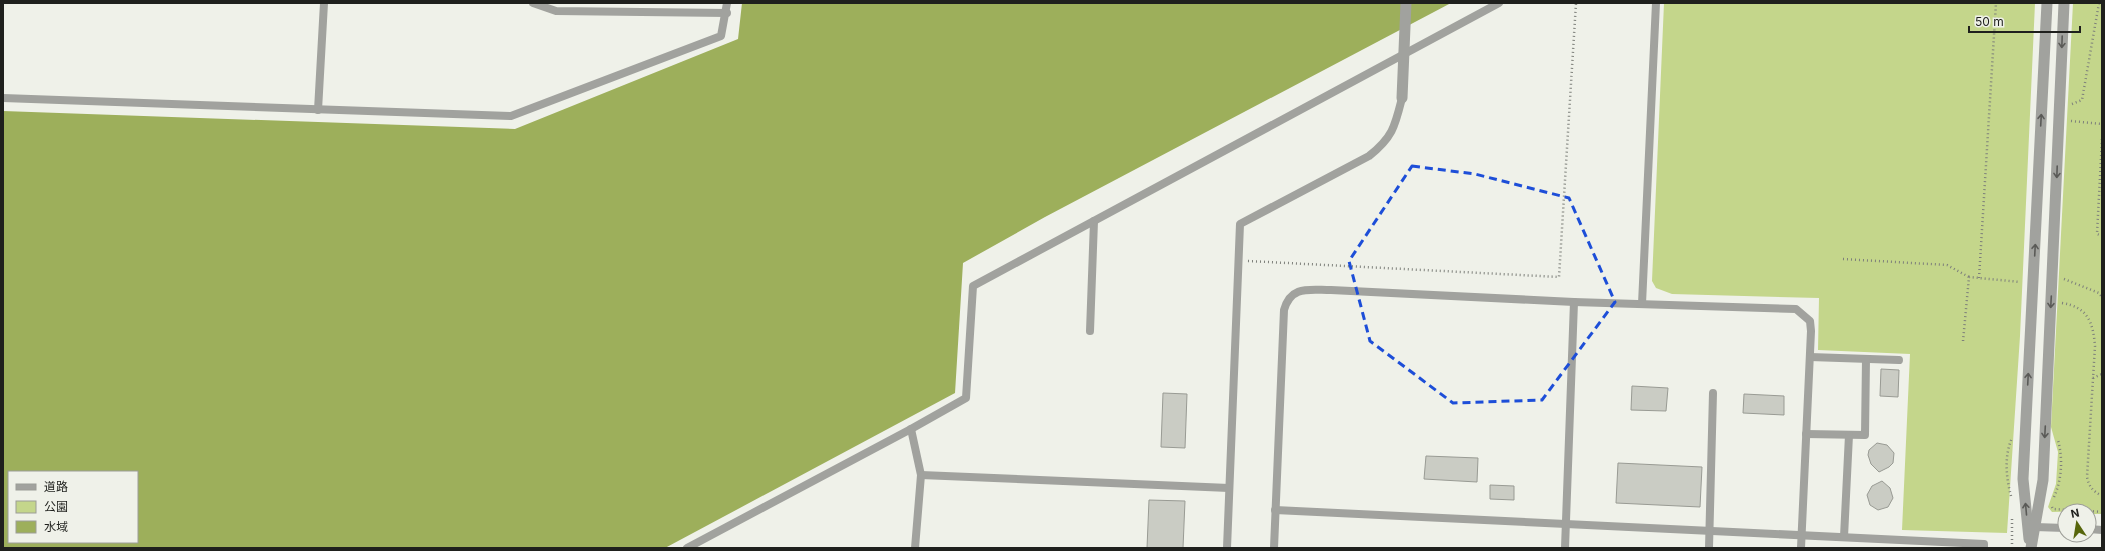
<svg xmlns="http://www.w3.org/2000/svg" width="2105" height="551" viewBox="0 0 2105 551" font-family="Inter,'Noto Sans JP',sans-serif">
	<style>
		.green { fill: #c4d68b }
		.water { fill: #9daf5b; fill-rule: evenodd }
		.building { fill: #caccc4; stroke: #999b94 }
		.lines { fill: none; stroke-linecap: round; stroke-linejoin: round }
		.path { stroke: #7e807b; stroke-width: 2.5; stroke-dasharray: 1 3; stroke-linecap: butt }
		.service { stroke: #a1a29e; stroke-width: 8 }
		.minor { stroke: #a1a29e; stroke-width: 11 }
		.tertiary { stroke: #a1a29e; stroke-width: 11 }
		.oneway { stroke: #5a5a57 }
		.marked { fill: none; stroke: #1d4ed8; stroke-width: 3; stroke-dasharray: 8 5; stroke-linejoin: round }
	</style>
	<rect width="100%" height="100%" fill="#eff1e9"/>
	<g class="green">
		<path d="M1664,3H2035L2020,336L2007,533L1902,530L1910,354L1818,350L1819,298L1672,294L1656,288L1652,281Z"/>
		<path d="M2073,3H2102V514H2089V511L2052,512L2048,507L2056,484L2058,452L2051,427Z"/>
	</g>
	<path class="water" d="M742,3H1451L1045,217L963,263L955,393L665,548H3V111L515,129L738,39ZM9,472H137V542H9Z"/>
	<g class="building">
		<path d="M1881,369L1899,370L1898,397L1880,396Z"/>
		<path d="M1632,386L1668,388L1666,411L1631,410Z"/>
		<path d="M1163,393L1187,394L1185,448L1161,447Z"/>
		<path d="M1744,394L1784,396V415L1743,413Z"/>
		<path d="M1877,443L1887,445L1894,453L1893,463L1889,467L1879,472L1871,464L1868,455L1869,450Z"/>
		<path d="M1426,456L1478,458L1477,482L1424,479Z"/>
		<path d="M1618,463L1702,467L1700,507L1616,503Z"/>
		<path d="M1882,481L1890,488L1893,498L1888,507L1878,510L1870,505L1867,495L1872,486Z"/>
		<path d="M1490,485L1514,486V500L1490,499Z"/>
		<path d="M1149,500L1185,501L1183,548H1147Z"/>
	</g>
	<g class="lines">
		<g class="path">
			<path d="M2072,104L2082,100L2099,3"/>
			<path d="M2071,121L2102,124"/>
			<path d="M2102,139L2097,234L2102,236"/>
			<path d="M1843,259L1947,265L1969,277"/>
			<path d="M1248,261L1559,277L1576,3"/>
			<path d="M1979,278L1996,3"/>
			<path d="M2064,279L2099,293L2102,297"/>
			<path d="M2062,303C2087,307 2093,321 2095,346L2087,477C2089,487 2093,491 2102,496"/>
			<path d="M1963,341L1969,277L2020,282"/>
			<path d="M2093,378L2102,374"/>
			<path d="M2011,496C2006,477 2004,456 2012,438"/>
			<path d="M2054,497C2062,479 2063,459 2058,440"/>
			<path d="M2052,507L2053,509L2084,511"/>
			<path d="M2089,511L2102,512"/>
			<path d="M2012,548V517"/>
		</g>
		<g class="service">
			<path d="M533,3L556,11L727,13"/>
			<path d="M3,98L511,116L721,36L727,3"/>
			<path d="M318,110L324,3"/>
			<path d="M1642,304L1656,3"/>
			<path d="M1090,331L1094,221"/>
			<path d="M1810,357L1899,360"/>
			<path d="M911,429L921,475L915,548"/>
			<path d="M1806,434L1865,435L1866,359"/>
			<path d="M921,475L1229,488"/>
			<path d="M1275,510L1984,544V548"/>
			<path d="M2035,527L2065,528"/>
			<path d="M2089,529L2102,530"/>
			<path d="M1844,537L1849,435"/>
			<path d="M687,548L911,429L966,398L973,286L1499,3"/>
			<path d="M1227,548L1240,224L1369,156C1393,137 1395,126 1402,98"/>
			<path d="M1274,548L1284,310C1291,285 1309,290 1331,290L1574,302L1796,309L1810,321L1811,331L1801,548"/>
			<path d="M1565,548L1574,302"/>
			<path d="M1709,548L1713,393"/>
		</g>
		<path class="minor" d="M1402,98L1406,3"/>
		<g class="tertiary">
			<path d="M2029,539L2023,479L2047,3"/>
			<path d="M2031,548L2043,480L2064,3"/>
		</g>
	</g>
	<defs><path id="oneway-shaft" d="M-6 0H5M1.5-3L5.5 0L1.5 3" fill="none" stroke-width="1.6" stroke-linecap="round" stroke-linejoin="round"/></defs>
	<g class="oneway">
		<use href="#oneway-shaft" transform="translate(2062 42) rotate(92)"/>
		<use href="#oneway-shaft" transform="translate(2041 120) rotate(-87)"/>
		<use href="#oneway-shaft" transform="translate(2057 172) rotate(92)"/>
		<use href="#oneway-shaft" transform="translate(2035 250) rotate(-87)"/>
		<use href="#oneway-shaft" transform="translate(2051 302) rotate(93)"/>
		<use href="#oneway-shaft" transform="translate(2028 379) rotate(-87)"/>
		<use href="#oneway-shaft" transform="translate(2045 432) rotate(93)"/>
		<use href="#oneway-shaft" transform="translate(2026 509) rotate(-95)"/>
	</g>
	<path class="marked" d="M1412,166L1475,174L1569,198L1615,302L1542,400L1453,403L1370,341L1349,261Z"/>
	<rect width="2105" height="551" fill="none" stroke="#1f201d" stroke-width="8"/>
	<rect x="8" y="471" width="130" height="72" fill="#eff1e9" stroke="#9c9d97"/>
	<rect x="16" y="484" width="20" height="6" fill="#a1a29e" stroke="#9c9d97"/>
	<text x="44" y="491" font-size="12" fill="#1f201d">道路</text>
	<rect x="16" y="501" width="20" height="12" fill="#c4d68b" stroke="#9c9d97"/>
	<text x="44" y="511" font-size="12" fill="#1f201d">公園</text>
	<rect x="16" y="521" width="20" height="12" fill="#9daf5b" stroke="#9c9d97"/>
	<text x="44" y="531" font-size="12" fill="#1f201d">水域</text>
	<g transform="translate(2077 523) rotate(348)"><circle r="19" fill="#eff1e9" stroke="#9c9d97"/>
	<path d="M0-3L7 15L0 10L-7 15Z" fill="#57660c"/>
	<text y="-6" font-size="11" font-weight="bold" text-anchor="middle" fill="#1f201d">N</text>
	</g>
	<path d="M1969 26v6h111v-6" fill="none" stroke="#1f201d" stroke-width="2"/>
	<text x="1975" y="26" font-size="12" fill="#1f201d" stroke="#eff1e9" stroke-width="3" paint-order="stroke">50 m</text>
</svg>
